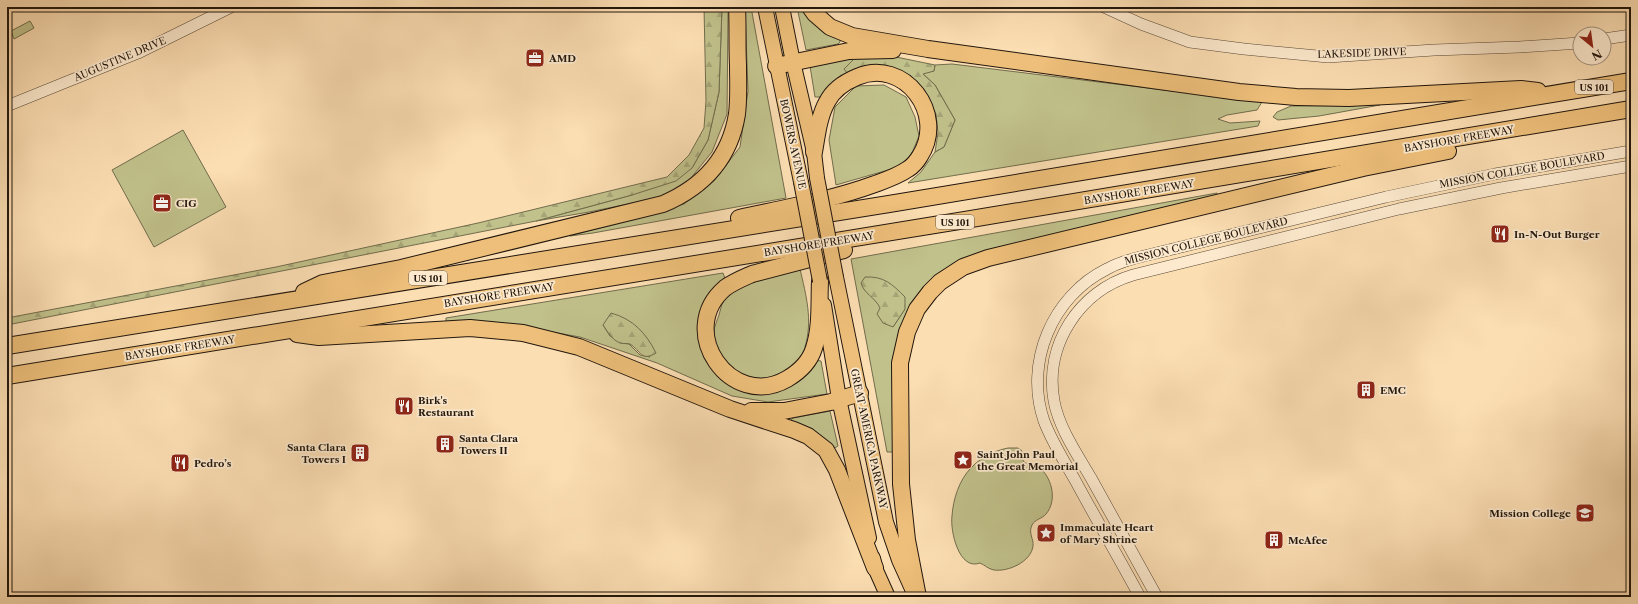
<svg xmlns="http://www.w3.org/2000/svg" width="1638" height="604" viewBox="0 0 1638 604" font-family="'Libre Caslon Text',serif">
	<style>
		.green { fill: #c1c18b; stroke: #716c4c; fill-rule: evenodd }
		.forest { fill: url(#forest-firs); stroke: #716c4c }
		.lines { fill: none; stroke-linecap: round; stroke-linejoin: round }
		.minor-casing { stroke: #584836; stroke-width: 12 }
		.major-casing { stroke: #21160d; stroke-width: 16 }
		.highway-casing { stroke: #21160d; stroke-width: 18 }
		.minor { stroke: #fdeace; stroke-width: 11 }
		.major { stroke: #eebf7a; stroke-width: 14 }
		.highway { stroke: #eebf7a; stroke-width: 16 }
		.major-bridge-casing { stroke: #21160d; stroke-width: 16; stroke-linecap: butt }
		.major-bridge { stroke: #eebf7a; stroke-width: 14 }
		.labels { text-anchor: middle; dominant-baseline: central; stroke-width: 3.5; stroke-linejoin: round; paint-order: stroke }
		.shield { fill: #fdeace; stroke: #635647; stroke-width: 1 }
		.shield-label { font-size: 9px; font-weight: bold; fill: #21160d }
		.street-label { font-size: 10px; fill: #21160d; stroke: #fdeace }
		.poi-label { font-size: 10px; font-weight: bold; fill: #21160d; stroke: #fdeace; text-anchor: start }
	</style>
	<defs>
		<pattern id="forest-firs" width="22" height="20" patternUnits="userSpaceOnUse"><rect width="22" height="20" fill="#c1c18b"/><path d="M5 1l3.5 6h-7zM16 11l3.5 6h-7z" fill="#a6a577"/></pattern>
	</defs>
	<rect width="100%" height="100%" fill="#fcdeb3"/>
	<filter id="stains"><feTurbulence type="fractalNoise" baseFrequency=".005" numOctaves="4"/><feColorMatrix values="0 0 0 0 .2 0 0 0 0 .09 0 0 0 0 .02 0 0 0 .5 -.17"/></filter>
	<radialGradient id="worn" r=".72"><stop offset=".6" stop-color="#630" stop-opacity="0"/><stop offset="1" stop-color="#630" stop-opacity=".3"/></radialGradient>
	<g class="green">
		<path d="M722,7H728V16L727,114L712,152L690,179L662,197L589,212L536,221L632,195L692,168L708,140L719,92Z"/>
		<path d="M745,7H751L786,198L593,233L570,236L684,204L714,181L740,147L748,91Z"/>
		<path d="M797,7H806L840,38V42L838,44L806,50Z"/>
		<path d="M30,21L34,28L14,39L11,31Z"/>
		<path d="M855,58L848,74L822,97H815L810,66Z"/>
		<path d="M952,64L1262,102L1257,110L1227,115L1218,119L1230,123L1260,121L1258,126L908,183L921,172L935,152L944,147L955,120L935,85L922,73L934,71L935,65Z"/>
		<path d="M884,85L906,97L915,117L919,136L912,153L902,166L836,185L829,140L835,107L856,86Z"/>
		<path d="M1380,105L1319,116L1278,120L1273,117L1277,112L1291,106Z"/>
		<path d="M183,130L226,207L154,247L112,170Z"/>
		<path d="M1217,193L1218,197L980,254L905,320L897,340L893,368V452H887L851,259ZM877,301L905,309L893,327Z"/>
		<path d="M800,269C806,295 813,320 805,347L807,348C802,357 796,365 787,372C760,392 717,368 714,336C713,329 717,321 719,315C722,304 723,297 733,290C753,277 778,274 800,269Z"/>
		<path d="M723,273L726,281L699,334L706,359L716,373L740,389L814,360L821,361L827,394L768,402L732,396L657,363L580,337L513,325L446,322V318ZM603,325L650,357L640,355L629,344L621,343L610,336Z"/>
		<path d="M830,411L838,446L831,450L790,421L793,418Z"/>
		<path d="M1008,448H1018L1022,451V459L1025,463C1029,464 1033,463 1036,465C1052,475 1058,500 1046,514C1042,519 1035,519 1032,525C1028,533 1034,539 1033,546C1031,562 1008,572 994,570C988,569 985,565 980,563C959,571 950,531 952,516C953,500 959,480 971,468C981,457 994,451 1008,448Z"/>
	</g>
	<g class="forest">
		<path d="M704,7H722L719,92L708,140L692,168L676,181L632,195L536,221L7,325V318L276,267L478,223L667,177L689,155L704,128L706,101Z"/>
		<path d="M896,57L935,65L934,71L923,74L935,85L955,120L944,147L935,152L938,133L936,114L924,89L904,73L848,74L844,69L855,58Z"/>
		<path d="M865,277C884,276 892,284 905,297V309L893,327L883,323L877,314L880,308C875,297 864,294 861,283Z"/>
		<path d="M611,313C633,319 646,333 656,353C641,362 641,351 630,344C627,343 623,344 620,343C611,339 608,332 603,325Z"/>
	</g>
	<g class="lines">
		<g class="minor-casing">
			<g id="minor">
				<path d="M1104,7L1141,24L1190,42L1244,49L1328,57L1434,50L1520,47L1580,43"/>
				<path d="M1604,39L1631,35"/>
				<path d="M7,106L138,53L231,7"/>
				<path d="M1140,597C1119,558 1096,519 1075,480C1064,461 1052,442 1044,421C1024,363 1052,296 1107,269C1118,263 1131,259 1144,256L1386,197L1495,174L1631,151"/>
				<path d="M1157,597C1135,557 1113,517 1091,478C1077,454 1059,428 1054,401C1044,345 1079,291 1133,275L1399,209L1501,188L1631,166"/>
			</g>
		</g>
		<g class="major-casing">
			<g id="major">
				<path d="M765,7L801,182"/>
				<path d="M782,7L793,62L814,152L817,178"/>
				<path d="M836,277L886,522L899,560L913,591"/>
				<path d="M824,305L839,399L869,538"/>
				<path d="M873,558L875,568L888,597"/>
			</g>
		</g>
		<g class="highway-casing">
			<g id="highway">
				<path d="M810,7L815,14L830,27L852,36L928,49L1239,92L1296,97L1349,98L1521,89L1538,91"/>
				<path d="M776,66L849,51L893,50"/>
				<path d="M739,218C785,208 831,200 875,184C886,180 898,176 908,169C913,166 917,161 920,156C947,114 904,57 857,77C845,82 833,90 827,102C819,116 817,135 814,152"/>
				<path d="M820,281C819,302 821,327 814,348C810,361 799,372 787,379C731,411 675,331 725,288C733,282 743,278 752,274L844,250"/>
				<path d="M304,292L323,283L401,268L663,204C703,187 730,158 737,114C739,98 738,81 738,65C737,46 738,26 737,7"/>
				<path d="M297,334L319,337L470,328L523,333L579,347L730,409L794,430L808,436L826,450L837,470L875,568"/>
				<path d="M7,346L889,204L1631,81"/>
				<path d="M7,376L959,221L1631,109"/>
				<path d="M751,411H784L831,402L860,393"/>
				<path d="M918,597L907,540L901,484L900,363L907,332L917,309L930,292L940,282L963,267L988,258L1363,168L1448,151"/>
			</g>
		</g>
		<use href="#minor" class="minor"/>
		<use href="#major" class="major"/>
		<use href="#highway" class="highway"/>
		<g class="major-bridge-casing">
			<g id="major-bridge">
				<path d="M817,178L836,277"/>
				<path d="M801,182L820,281"/>
			</g>
		</g>
		<use href="#major-bridge" class="major-bridge"/>
	</g>
	<defs>
		<g id="office-square" transform="scale(1)"><rect x="-9" y="-9" width="18" height="18" rx="4" fill="#8f2418" stroke="#fdeace"/><path d="M-6-3h4V-5.5h4V-3h4V5H-6ZM-1-4.5V-3h2v-1.5ZM-6 0V1H6V0Z" fill="#fff"/></g>
		<g id="restaurant-square" transform="scale(1)"><rect x="-9" y="-9" width="18" height="18" rx="4" fill="#8f2418" stroke="#fdeace"/><path d="M-5-6h1v4h1v-4h1v4h1v-4h1v5L-1.5 .5V6h-2V.5L-5-1ZM5-6V6H3V1.5H1.5Q1.5-4 5-6Z" fill="#fff"/></g>
		<g id="building-square" transform="scale(1)"><rect x="-9" y="-9" width="18" height="18" rx="4" fill="#8f2418" stroke="#fdeace"/><path d="M-4-6H4V6H1V3H-1V6H-4ZM-2.5-4.3h1.7v1.8h-1.7ZM.8-4.3h1.7v1.8H.8ZM-2.5-1h1.7V.8h-1.7ZM.8-1h1.7V.8H.8Z" fill="#fff"/></g>
		<g id="sight-square" transform="scale(1)"><rect x="-9" y="-9" width="18" height="18" rx="4" fill="#8f2418" stroke="#fdeace"/><path d="M0-6L1.8-2.2L6-1.7L2.9 1.2L3.7 5.4L0 3.3L-3.7 5.4L-2.9 1.2L-6-1.7L-1.8-2.2Z" fill="#fff"/></g>
		<g id="university-square" transform="scale(1)"><rect x="-9" y="-9" width="18" height="18" rx="4" fill="#8f2418" stroke="#fdeace"/><path d="M0-5L7-2L0 1L-7-2ZM-4 1L0 2.5L4 1V4Q0 6-4 4Z" fill="#fff"/></g>
	</defs>
	<g fill-rule="evenodd">
		<use href="#office-square" x="535" y="58"/>
		<use href="#office-square" x="162" y="203"/>
		<use href="#restaurant-square" x="1500" y="234"/>
		<use href="#building-square" x="1366" y="390"/>
		<use href="#restaurant-square" x="404" y="406"/>
		<use href="#building-square" x="445" y="444"/>
		<use href="#building-square" x="360" y="453"/>
		<use href="#sight-square" x="963" y="460"/>
		<use href="#restaurant-square" x="180" y="463"/>
		<use href="#university-square" x="1585" y="513"/>
		<use href="#sight-square" x="1046" y="533"/>
		<use href="#building-square" x="1274" y="540"/>
	</g>
	<g class="labels">
		<g class="shield">
			<rect x="1575" y="80" width="38" height="14" rx="3"/>
			<rect x="936" y="215" width="38" height="14" rx="3"/>
			<rect x="409" y="271" width="38" height="14" rx="3"/>
		</g>
		<g class="shield-label">
			<text x="1594" y="87">US 101</text>
			<text x="955" y="222">US 101</text>
			<text x="428" y="278">US 101</text>
		</g>
		<g class="street-label">
			<text transform="translate(1362 53) rotate(-2)">LAKESIDE DRIVE</text>
			<text transform="translate(120 59) rotate(-23)">AUGUSTINE DRIVE</text>
			<text transform="translate(1459 139) rotate(-10)">BAYSHORE FREEWAY</text>
			<text transform="translate(793 144) rotate(78)">BOWERS AVENUE</text>
			<text transform="translate(1522 170) rotate(-10)">MISSION COLLEGE BOULEVARD</text>
			<text transform="translate(1139 192) rotate(-9)">BAYSHORE FREEWAY</text>
			<text transform="translate(1206 241) rotate(-14)">MISSION COLLEGE BOULEVARD</text>
			<text transform="translate(819 244) rotate(-9)">BAYSHORE FREEWAY</text>
			<text transform="translate(499 295) rotate(-9)">BAYSHORE FREEWAY</text>
			<text transform="translate(180 348) rotate(-9)">BAYSHORE FREEWAY</text>
			<text transform="translate(869 439) rotate(78)">GREAT AMERICA PARKWAY</text>
		</g>
		<g class="poi-label">
			<text x="549" y="58">AMD</text>
			<text x="176" y="203">CIG</text>
			<text x="1514" y="234">In-N-Out Burger</text>
			<text x="1380" y="390">EMC</text>
			<text x="418" y="400">Birk's<tspan x="418" dy="12">Restaurant</tspan></text>
			<text x="459" y="438">Santa Clara<tspan x="459" dy="12">Towers II</tspan></text>
			<text x="346" y="447" text-anchor="end">Santa Clara<tspan x="346" dy="12">Towers I</tspan></text>
			<text x="977" y="454">Saint John Paul<tspan x="977" dy="12">the Great Memorial</tspan></text>
			<text x="194" y="463">Pedro’s</text>
			<text x="1571" y="513" text-anchor="end">Mission College</text>
			<text x="1060" y="527">Immaculate Heart<tspan x="1060" dy="12">of Mary Shrine</tspan></text>
			<text x="1288" y="540">McAfee</text>
		</g>
	</g>
	<rect width="1638" height="604" fill="none" stroke="#fcdeb3" stroke-width="24"/>
	<rect x="8" y="8" width="1622" height="588" fill="none" stroke="#21160d" stroke-width="2"/>
	<rect x="12" y="12" width="1614" height="580" fill="none" stroke="#21160d"/>
	<g transform="translate(1592 46) rotate(151)"><circle r="19" fill="#fdeace" stroke="#a59581"/>
	<path d="M0-3L7 15L0 10L-7 15Z" fill="#8f2418"/>
	<text y="-6" font-size="11" font-weight="bold" text-anchor="middle" fill="#21160d">N</text>
	</g>
	<rect width="100%" height="100%" filter="url(#stains)"/>
	<rect width="100%" height="100%" fill="url(#worn)"/>
</svg>
